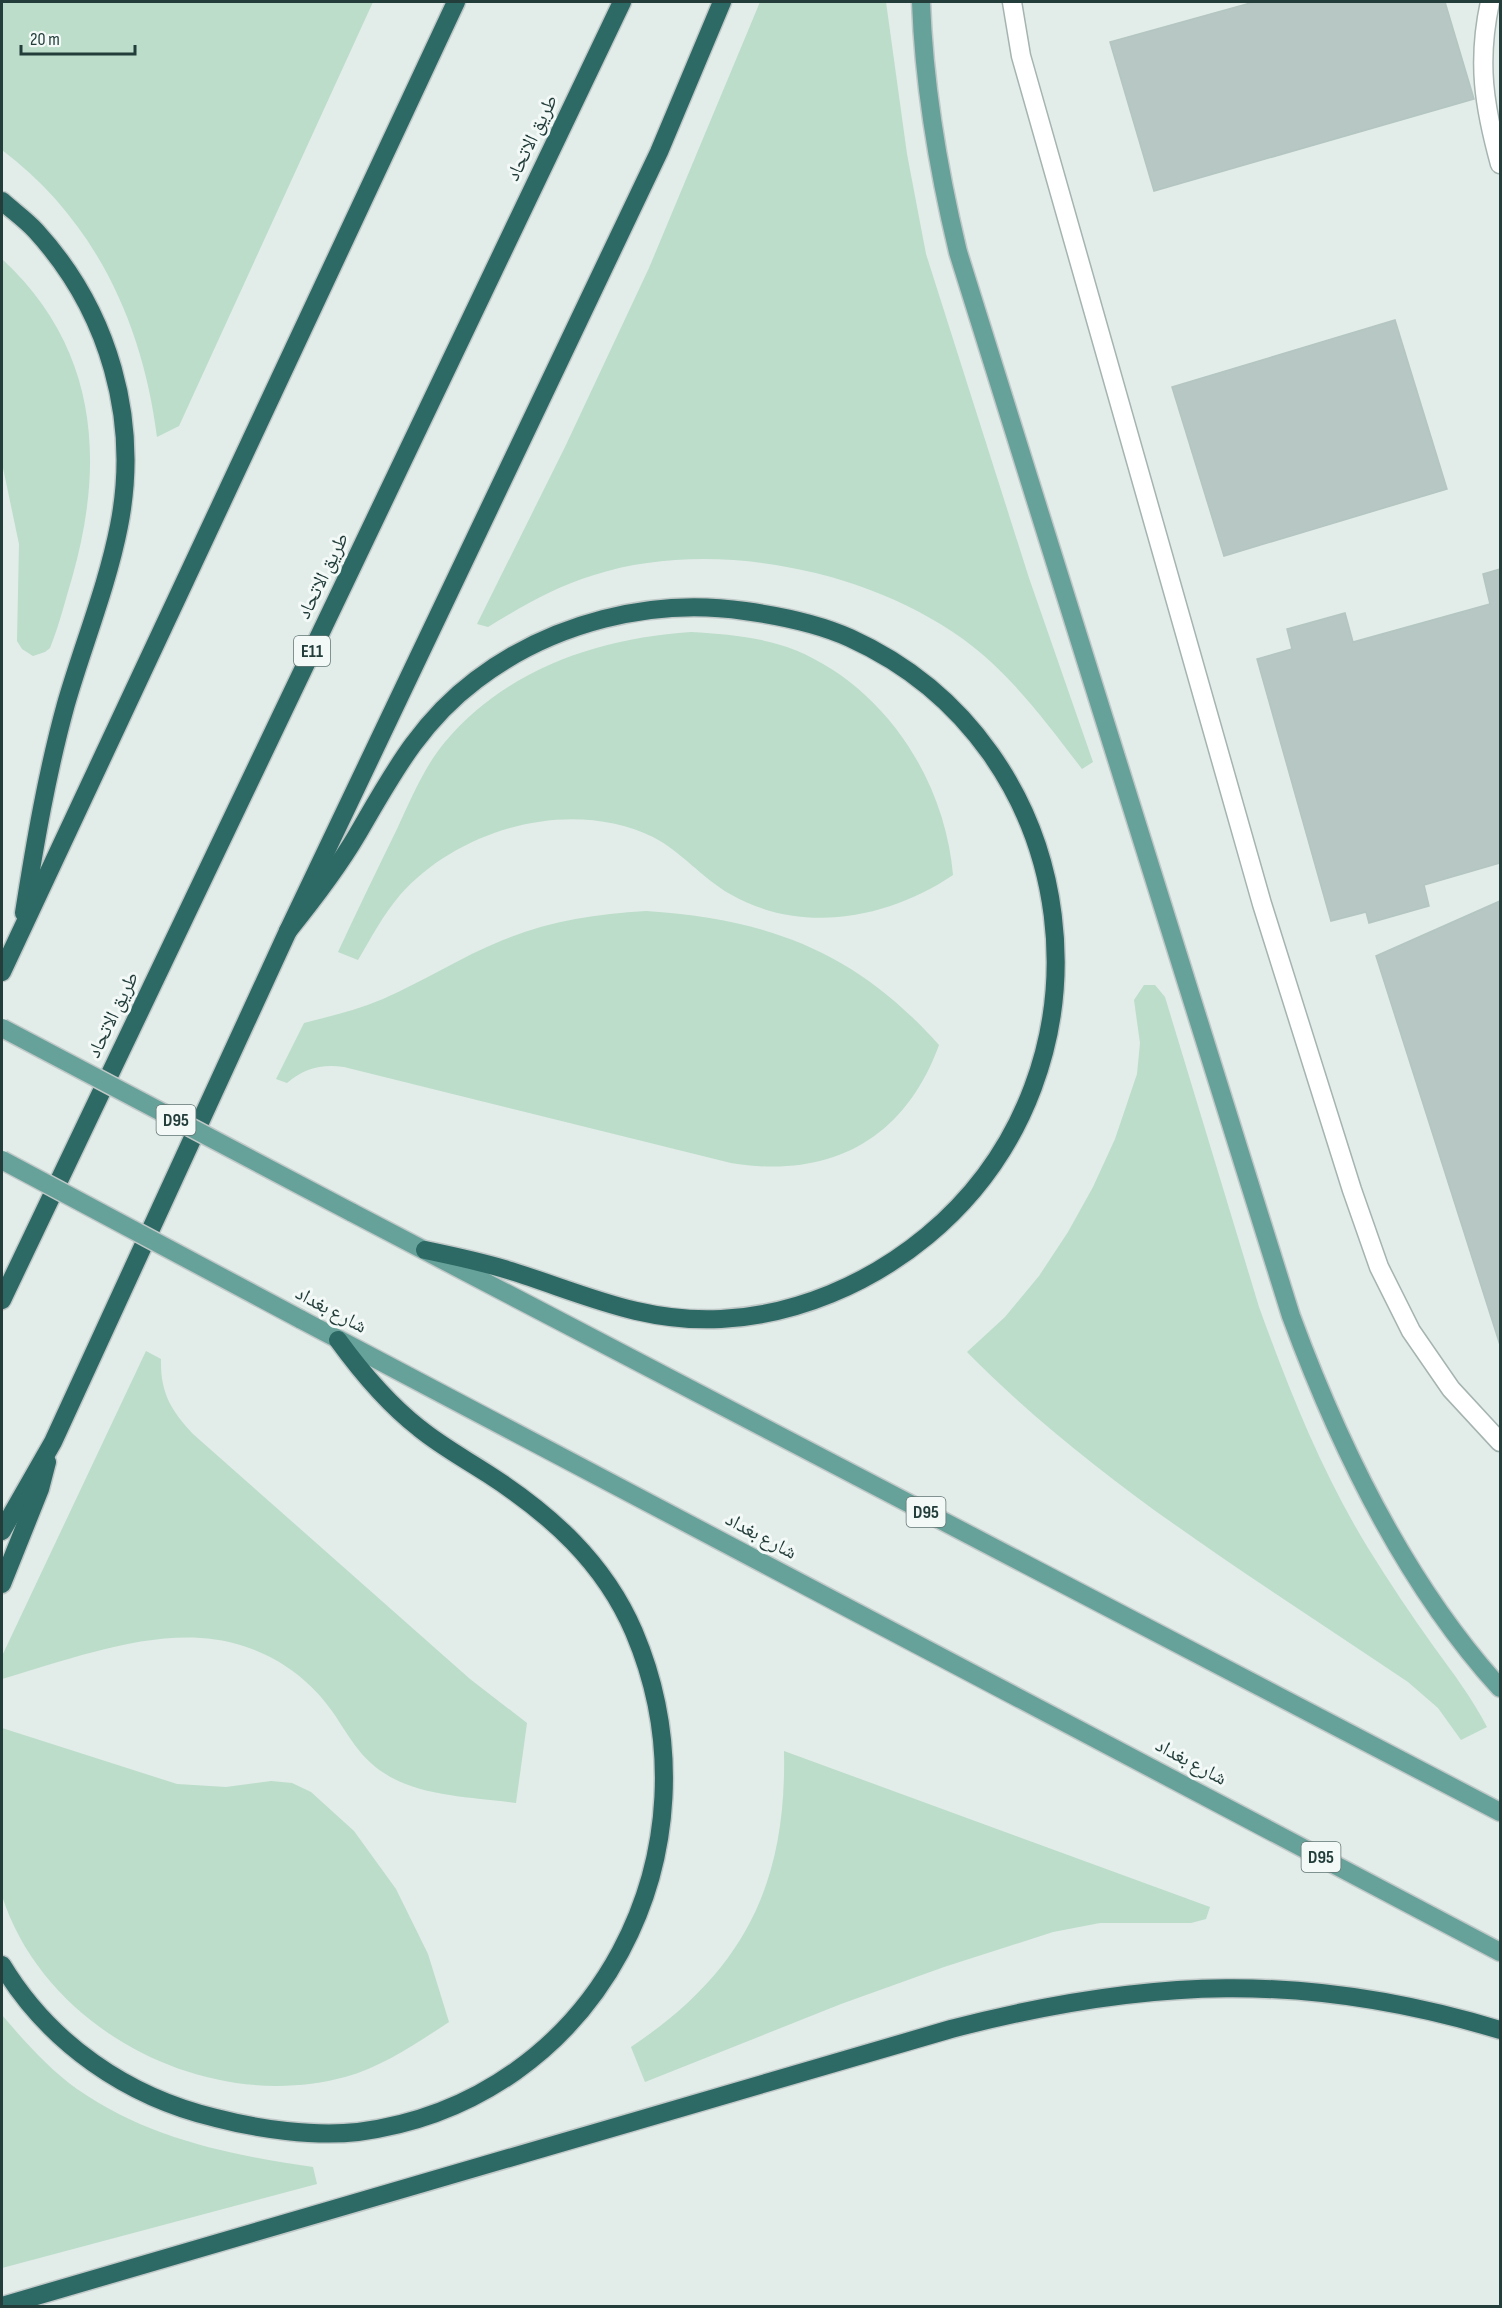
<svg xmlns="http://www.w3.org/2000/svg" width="1502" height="2308" viewBox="0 0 1502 2308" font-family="'Sofia Sans Condensed','Noto Naskh Arabic',sans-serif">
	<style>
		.green { fill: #bbddc9 }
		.building { fill: #b7c7c3; stroke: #b4c6c1; stroke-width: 1.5 }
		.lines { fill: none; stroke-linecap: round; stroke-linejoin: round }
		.street-casing { stroke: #a5b4b1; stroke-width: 21 }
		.primary-casing { stroke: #c1c9c8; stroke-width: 21 }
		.highway-casing { stroke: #c1c9c8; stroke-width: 21 }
		.street { stroke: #fff; stroke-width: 18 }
		.primary { stroke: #67a29a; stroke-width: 18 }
		.highway { stroke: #2e6a65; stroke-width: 18 }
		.primary-bridge-casing { stroke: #c1c9c8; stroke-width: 21; stroke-linecap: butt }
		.primary-bridge { stroke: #67a29a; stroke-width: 18 }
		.labels { text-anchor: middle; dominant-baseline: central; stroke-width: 6; stroke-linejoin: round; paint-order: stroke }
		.shield { fill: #f3f9f7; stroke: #617573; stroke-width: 1.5 }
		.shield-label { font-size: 18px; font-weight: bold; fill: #223d3a }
		.street-label { font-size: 20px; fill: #223d3a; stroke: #f3f9f7 }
	</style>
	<rect width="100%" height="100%" fill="#e2ece9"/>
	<g class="green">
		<path d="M2,2H373L179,426L157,437C143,324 95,220 2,150Z"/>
		<path d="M760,2H886L907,154L926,254L1029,578L1093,762L1082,769C1046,722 1011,674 963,639C865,568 710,538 594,575C555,587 522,606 488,627L477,624L565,447L649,268Z"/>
		<path d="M2,259C97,347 106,459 72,578C65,601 59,626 50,648L45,652L33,656L22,649L17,641L19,544L2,463Z"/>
		<path d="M691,632C726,634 762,637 795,650C885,687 945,780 953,875C888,919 801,935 730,894C702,878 682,852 653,837C571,797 459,828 400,895C383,915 371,938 358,960L338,952C357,911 377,870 397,829C411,799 424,767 445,742C506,669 599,638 691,632Z"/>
		<path d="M646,911C769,919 856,952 939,1045C904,1141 829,1179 731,1163L344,1067C321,1064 305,1068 287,1083L276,1079L304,1023C331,1016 357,1010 383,999C424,981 461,957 503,940C549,921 596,914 646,911Z"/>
		<path d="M1144,985H1155L1165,997L1259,1307C1289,1390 1322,1473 1368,1548C1389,1582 1411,1615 1434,1647C1453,1673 1472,1698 1487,1727L1461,1740L1438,1708L1408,1682C1256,1579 1096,1483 967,1352L1005,1317L1039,1276L1068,1232L1093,1187L1115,1139L1137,1074L1140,1043L1134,1000Z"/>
		<path d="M146,1351L161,1359C160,1392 171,1411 193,1434L470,1679L527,1723L516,1803C474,1797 420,1797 384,1773C359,1757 348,1734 332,1711C302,1668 253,1641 201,1638C135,1634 65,1661 2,1679V1656Z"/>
		<path d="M2,1728L177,1784L226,1787L271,1781L292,1783L311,1792L354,1831L396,1889L428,1954L449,2022C417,2043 382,2067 345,2077C209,2114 46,2032 2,1896C0,1883 2,1865 2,1851C2,1810 1,1769 2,1728Z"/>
		<path d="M784,1751L1210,1907L1206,1919L1191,1923H1100L1053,1932L944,1967L841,2004L645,2082L631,2047C743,1972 787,1885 784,1751Z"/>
		<path d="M2,2015C25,2042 48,2068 77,2089C147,2138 229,2155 313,2167L317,2184L2,2268Z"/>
	</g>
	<g class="building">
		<path d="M1254,2H1445L1474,99L1154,191L1110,42Z"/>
		<path d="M1395,320L1447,489L1224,556L1172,387Z"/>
		<path d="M1500,569V863L1424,885L1429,906L1369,923L1366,912L1331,921L1257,659L1292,649L1287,629L1345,613L1353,642L1490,604L1483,574Z"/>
		<path d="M1500,901V1345L1376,956Z"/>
	</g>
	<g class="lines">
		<g class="street-casing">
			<g id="street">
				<path d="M1012,2L1021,56L1262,904L1352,1190L1379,1267L1411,1331L1451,1389L1500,1442"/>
				<path d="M1490,2C1477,62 1484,106 1500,164"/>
			</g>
		</g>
		<g class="primary-casing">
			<g id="primary">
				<path d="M921,2C924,87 938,169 958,252L1291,1316C1339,1446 1406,1585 1500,1688"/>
				<path d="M351,1212L1500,1812"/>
				<path d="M300,1319L1500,1952"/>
			</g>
		</g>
		<g class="highway-casing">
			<g id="highway">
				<path d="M2,201C13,211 26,220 36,231C109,311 140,420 119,526C107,587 83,645 66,704C47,773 35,843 24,913"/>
				<path d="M288,931C313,900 337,869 357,835C392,775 419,723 476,680C551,623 652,597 745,611C781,616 817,623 850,638C1088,746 1127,1070 927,1236C869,1284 796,1315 721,1319C642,1323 584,1294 511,1271C483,1262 454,1256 425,1250"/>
				<path d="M2,972L456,2"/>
				<path d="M2,1300L622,2"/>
				<path d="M2,1531L53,1442L288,931L659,152L722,2"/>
				<path d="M2,1584L40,1489L47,1462"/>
				<path d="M2,1965C49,2043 127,2097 216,2118C258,2129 314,2137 358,2132C598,2101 726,1849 634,1632C604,1562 550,1514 488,1474C465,1459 441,1446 419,1428C387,1403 362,1373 338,1340"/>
				<path d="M2,2306L951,2029C1147,1978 1306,1971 1500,2030"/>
			</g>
		</g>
		<use href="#street" class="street"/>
		<use href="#primary" class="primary"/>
		<use href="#highway" class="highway"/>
		<g class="primary-bridge-casing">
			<g id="primary-bridge">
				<path d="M2,1028L351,1212"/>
				<path d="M2,1160L300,1319"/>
			</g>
		</g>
		<use href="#primary-bridge" class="primary-bridge"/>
	</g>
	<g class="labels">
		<g class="shield">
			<rect x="294" y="636" width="36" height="30" rx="4.5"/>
			<rect x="156.5" y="1105" width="39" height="30" rx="4.5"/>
			<rect x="906.5" y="1497" width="39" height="30" rx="4.5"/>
			<rect x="1301.5" y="1842" width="39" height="30" rx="4.5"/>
		</g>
		<g class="shield-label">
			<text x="312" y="651">E11</text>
			<text x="176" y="1120">D95</text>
			<text x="926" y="1512">D95</text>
			<text x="1321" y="1857">D95</text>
		</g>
		<g class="street-label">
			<text transform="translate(532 138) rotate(-64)">طريق الاتحاد</text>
			<text transform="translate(323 576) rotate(-64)">طريق الاتحاد</text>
			<text transform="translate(113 1015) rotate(-64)">طريق الاتحاد</text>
			<text transform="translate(331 1310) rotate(28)">شارع بغداد</text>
			<text transform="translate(761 1536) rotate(28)">شارع بغداد</text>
			<text transform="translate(1191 1762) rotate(28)">شارع بغداد</text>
		</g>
	</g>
	<rect width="1502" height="2308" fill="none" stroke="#223d3a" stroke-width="6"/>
	<path d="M21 45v9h114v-9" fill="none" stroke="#223d3a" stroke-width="3"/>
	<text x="30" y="45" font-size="18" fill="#223d3a" stroke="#f3f9f7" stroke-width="4.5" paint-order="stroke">20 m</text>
</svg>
